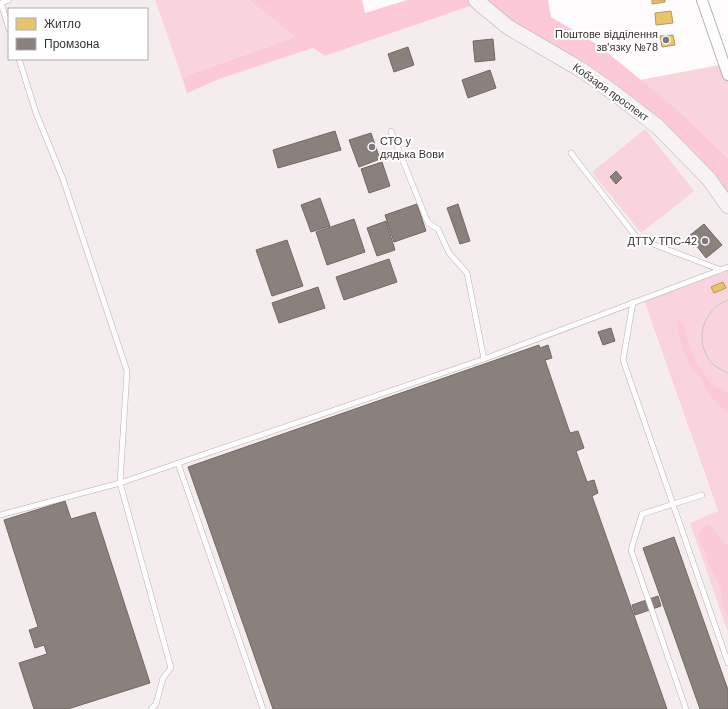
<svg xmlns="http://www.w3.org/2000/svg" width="728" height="709" viewBox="0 0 728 709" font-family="Helvetica,sans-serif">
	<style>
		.built { fill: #f4eced; fill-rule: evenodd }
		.green { fill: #f9d4dd }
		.forest { fill: #fccad6 }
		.homes { fill: #e9c46a; stroke: #b4985a }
		.industry { fill: #8a817c; stroke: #726966 }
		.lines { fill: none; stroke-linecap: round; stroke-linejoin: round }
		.lane-casing { stroke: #b6b1b2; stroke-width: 6 }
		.street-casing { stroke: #b6b1b2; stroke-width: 12 }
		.secondary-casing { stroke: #b6b1b2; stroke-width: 16 }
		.lane { stroke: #fffeff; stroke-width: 5 }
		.street { stroke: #fffeff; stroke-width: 10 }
		.secondary { stroke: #f7f3f4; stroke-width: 15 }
		.tram { stroke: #c6c4c5; stroke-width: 1 }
		.poi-dot { fill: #7f7879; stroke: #fff; stroke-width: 1.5 }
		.labels { text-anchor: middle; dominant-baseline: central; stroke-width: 4; stroke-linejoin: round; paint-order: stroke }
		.poi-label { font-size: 11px; fill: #3a3133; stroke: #fff; text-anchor: end }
		.street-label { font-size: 11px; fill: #3a3133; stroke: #fff }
	</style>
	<rect width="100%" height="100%" fill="#fefbfc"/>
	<path class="built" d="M0,0H155L188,92L219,79L313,48L326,56L479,3L614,93L728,206V267L643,299L718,512L690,523L728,633V709H0ZM9,9H147V59H9Z"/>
	<g class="green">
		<path d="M155,0H249L295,37L182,77Z"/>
		<path d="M725,64L728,75V158L678,110L640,80Z"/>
		<path d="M645,129L694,191L641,233L592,172Z"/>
		<path d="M728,267V633L690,523L718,511L643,298Z"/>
	</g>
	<g class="forest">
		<path d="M249,0H362L365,13L407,0H548L551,17L598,45L678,110L728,158V206L657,126L479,3L325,56L313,48L219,79L187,93L182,77L295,37Z"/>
		<path d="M676,319L683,322L689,344L694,359L711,383L728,394V412C722,410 710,395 706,390C704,386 704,382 701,379C698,374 694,371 691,367C684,355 678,333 676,319Z"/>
		<path d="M709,524L728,547V618L722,603L721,587L707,562L706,554L700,541L699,534L702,527Z"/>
	</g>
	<g class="homes">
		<path d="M652,0H665V2L652,4Z"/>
		<path d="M671,11L673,23L656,25L655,13Z"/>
		<path d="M673,35L675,45L662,47L660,36Z"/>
		<path d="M723,282L726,288L714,293L711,287Z"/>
	</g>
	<g class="industry">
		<path d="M493,39L495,60L475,62L473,41Z"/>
		<path d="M408,47L414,65L394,72L388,54Z"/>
		<path d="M490,70L496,88L468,98L462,80Z"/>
		<path d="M335,131L341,150L278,168L273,150Z"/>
		<path d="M371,133L380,159L359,167L349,140Z"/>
		<path d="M382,162L390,186L369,193L361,169Z"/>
		<path d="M616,171L622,178L616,184L610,177Z"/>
		<path d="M320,198L330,226L311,232L301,205Z"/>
		<path d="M417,204L426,231L394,242L385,215Z"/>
		<path d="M458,204L470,241L460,244L447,208Z"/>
		<path d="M354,219L365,252L327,265L316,232Z"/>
		<path d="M386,221L395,250L377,256L367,228Z"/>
		<path d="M704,224L722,245L706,258L689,236Z"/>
		<path d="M287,240L303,286L272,296L256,250Z"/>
		<path d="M389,259L397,282L344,300L336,277Z"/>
		<path d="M318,287L325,308L279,323L272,303Z"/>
		<path d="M611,328L615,341L603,345L598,332Z"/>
		<path d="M539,345L540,348L548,345L552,358L545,360L570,433L578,431L584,448L576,451L587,482L594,480L598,493L592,496L667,709H273L188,467Z"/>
		<path d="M65,501L71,519L95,512L150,683L68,709H34L19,663L47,654L44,645L35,648L29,630L38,627L4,520Z"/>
		<path d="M674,537L728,690V709H700L643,548Z"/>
		<path d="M658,596L661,606L635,615L632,605Z"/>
	</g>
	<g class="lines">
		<g class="lane-casing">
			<g id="lane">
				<path d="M9,0L1,3L9,29"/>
				<path d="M19,59L36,113L63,179L127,371L120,483L171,668L163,678L156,704L151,709"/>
				<path d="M391,131L428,223L438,229L449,253L467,273L484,359"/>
				<path d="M571,153L637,238L721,270"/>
				<path d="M633,302L623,360L728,663"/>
				<path d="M178,463L263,709"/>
				<path d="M0,515L120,483L484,359L728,267"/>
				<path d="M686,709L631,550L642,514L702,495"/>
			</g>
		</g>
		<g class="street-casing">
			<path id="street" d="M702,0L728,75"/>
		</g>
		<g class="secondary-casing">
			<path id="secondary" d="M476,0L479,3L508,27L580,69L614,93L657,126L709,179L728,206"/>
		</g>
		<use href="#lane" class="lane"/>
		<use href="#street" class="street"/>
		<use href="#secondary" class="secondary"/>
		<path class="tram" d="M728,300C703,309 694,340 710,361C715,367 722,370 728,373"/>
	</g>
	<g class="poi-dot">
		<circle cx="666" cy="40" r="4"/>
		<circle cx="372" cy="147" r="4"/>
		<circle cx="705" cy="241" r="4"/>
	</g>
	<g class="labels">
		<g class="poi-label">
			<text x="658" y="34">Поштове відділення<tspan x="658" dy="13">зв'язку №78</tspan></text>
			<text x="380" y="141" text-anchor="start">СТО у<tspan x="380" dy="13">дядька Вови</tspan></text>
			<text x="697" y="241">ДТТУ ТПС-42</text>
		</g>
		<g class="street-label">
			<text transform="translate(611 92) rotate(36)">Кобзаря проспект</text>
		</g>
	</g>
	<rect x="8" y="8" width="140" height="52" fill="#ffffff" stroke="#b0adad"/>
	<rect x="16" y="18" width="20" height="12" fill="#e9c46a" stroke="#b0adad"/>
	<text x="44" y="28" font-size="12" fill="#3a3133">Житло</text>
	<rect x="16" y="38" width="20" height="12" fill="#8a817c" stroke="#b0adad"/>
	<text x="44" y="48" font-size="12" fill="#3a3133">Промзона</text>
</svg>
